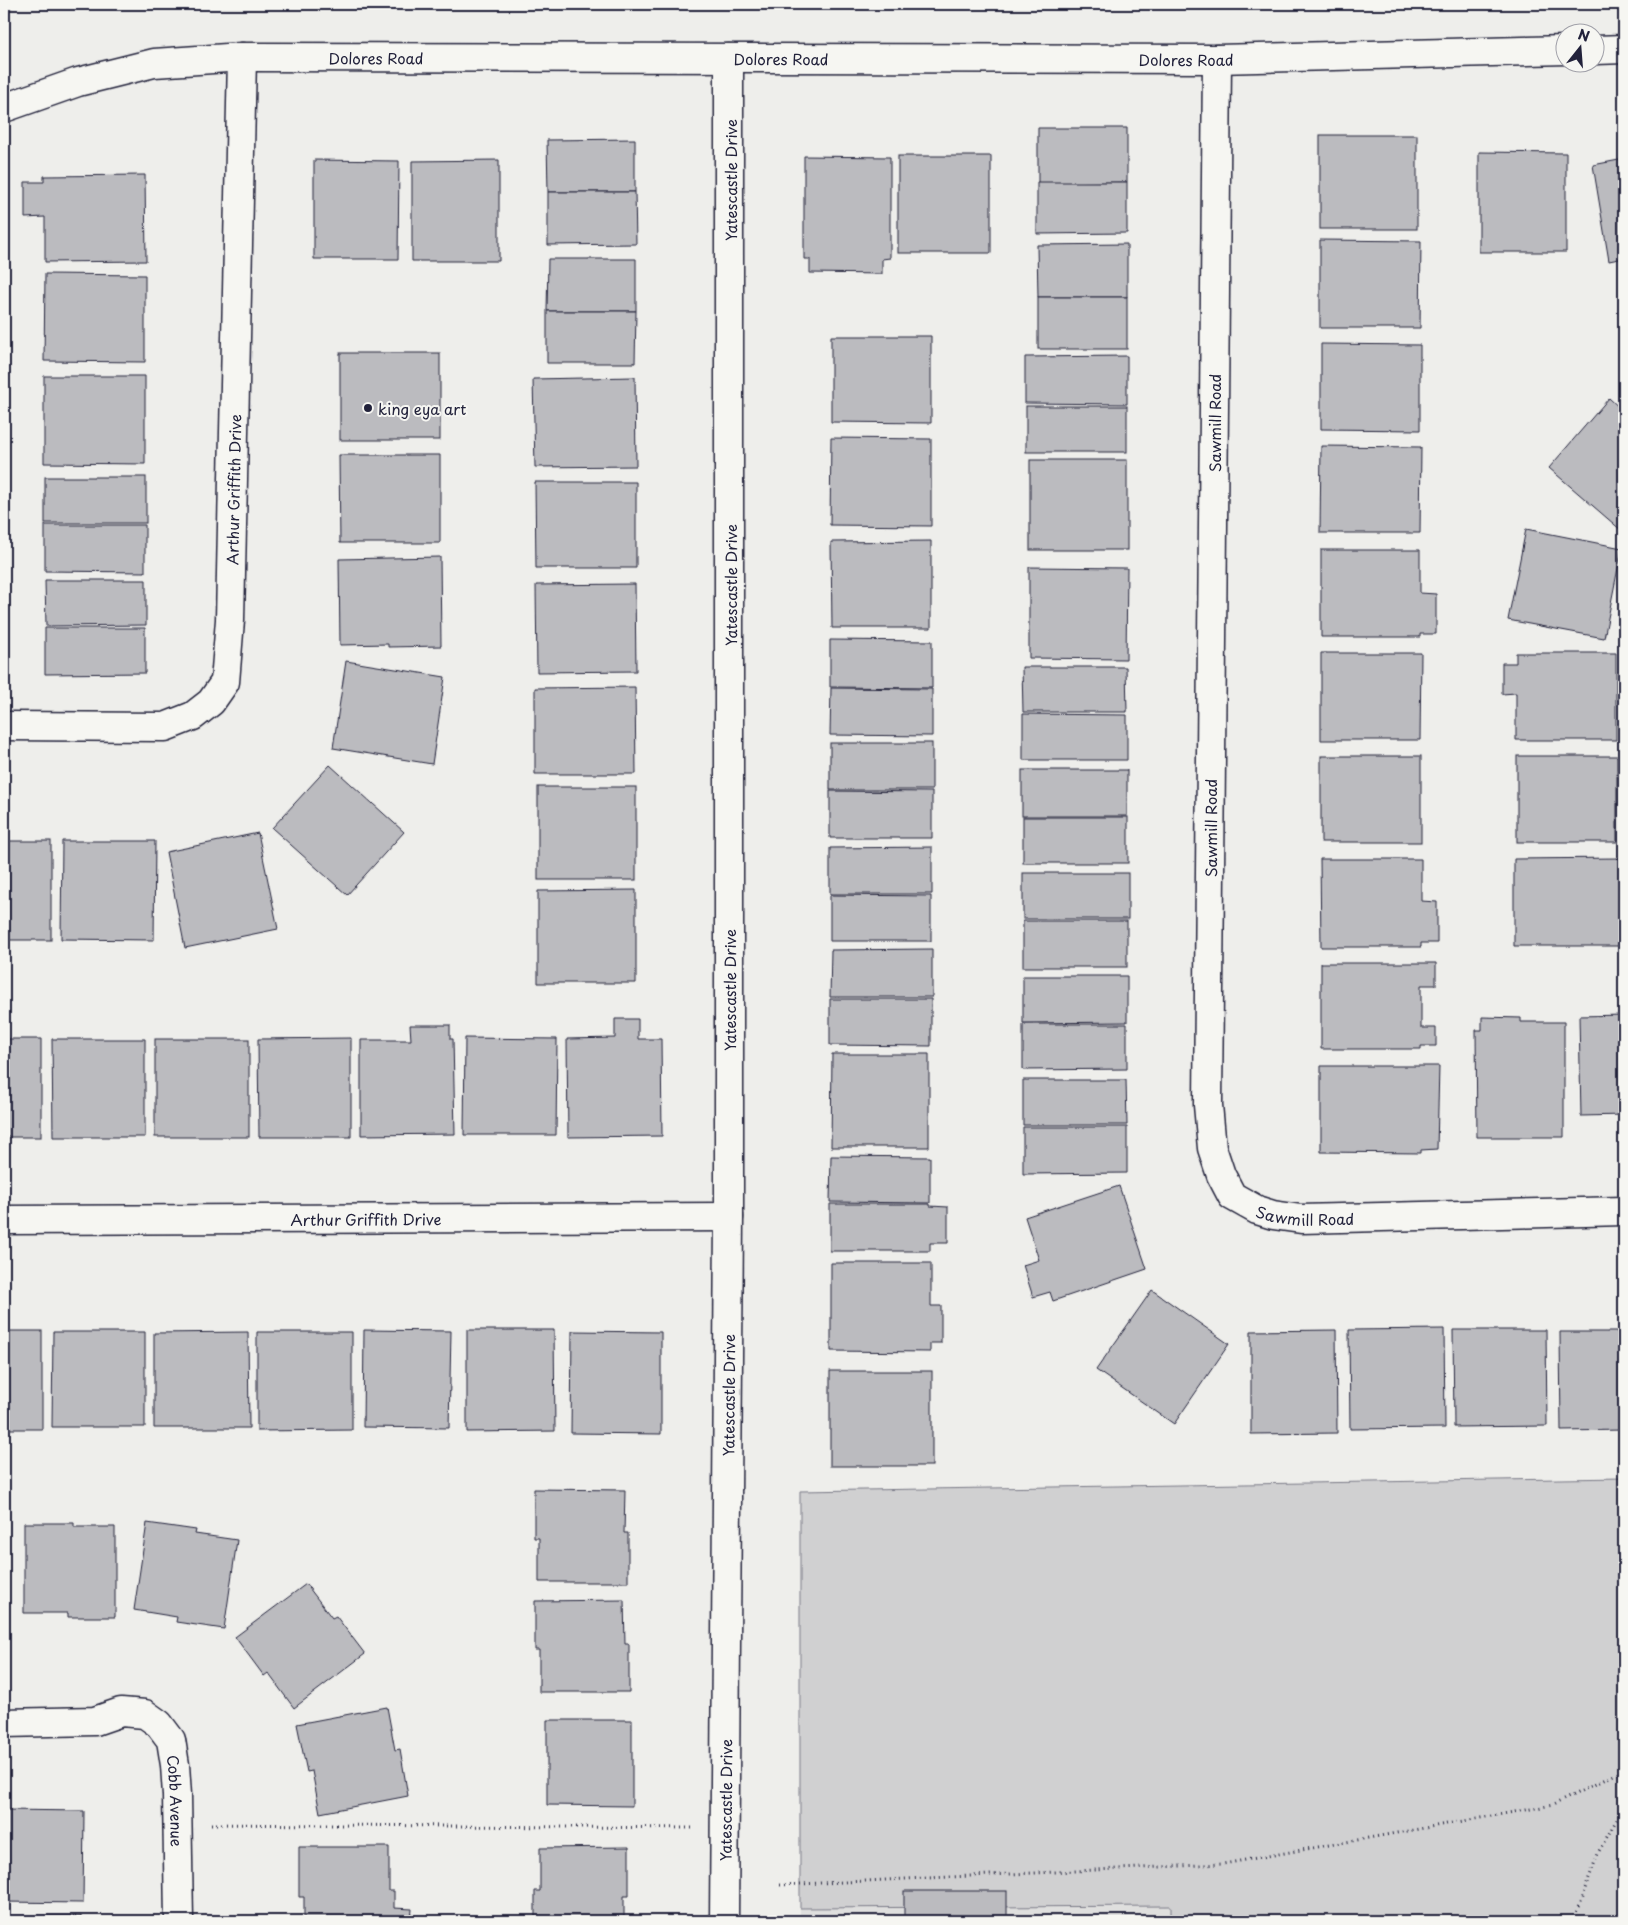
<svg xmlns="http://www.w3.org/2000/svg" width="1628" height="1925" viewBox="0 0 1628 1925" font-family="'Playpen Sans',sans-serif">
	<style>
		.built { fill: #dfdfde }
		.green { fill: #d0d0d1; stroke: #797986 }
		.building { fill: #bbbbbf; stroke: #22223b }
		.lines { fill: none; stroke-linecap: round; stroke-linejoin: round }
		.street-casing { stroke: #22223b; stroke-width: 31 }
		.path { stroke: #22223b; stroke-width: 3; stroke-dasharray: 1 4; stroke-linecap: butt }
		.street { stroke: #f6f6f2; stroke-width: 28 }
		.poi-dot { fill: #22223b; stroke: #f6f6f2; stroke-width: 2 }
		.labels { text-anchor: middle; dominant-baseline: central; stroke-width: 4; stroke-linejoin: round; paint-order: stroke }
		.street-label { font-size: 15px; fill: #22223b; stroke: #f6f6f2 }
		.poi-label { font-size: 15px; fill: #22223b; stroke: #f6f6f2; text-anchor: start }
	</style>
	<rect width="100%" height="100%" fill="#eeeeeb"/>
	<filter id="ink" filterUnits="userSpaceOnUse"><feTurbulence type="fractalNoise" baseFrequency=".02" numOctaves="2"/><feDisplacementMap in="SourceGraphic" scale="10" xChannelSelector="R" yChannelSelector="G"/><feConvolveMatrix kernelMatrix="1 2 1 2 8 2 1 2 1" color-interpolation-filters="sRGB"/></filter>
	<g filter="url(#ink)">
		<path class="built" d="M1171,1906V1921H800V1908Z"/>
		<path class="green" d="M1624,1478V1921H1171V1906L800,1908V1491Z"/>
		<g class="building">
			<path d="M4,4H18L4,11Z"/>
			<path d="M1038,128H1127V182L1038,183Z"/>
			<rect x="1320" y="135" width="97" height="94"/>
			<path d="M635,139V192H548L547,140Z"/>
			<path d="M1479,152L1566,153V252H1479Z"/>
			<path d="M804,156L890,157V258L882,259V274L810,273V259H804Z"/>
			<rect x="898" y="156" width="93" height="97"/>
			<path d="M1624,159V258L1609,261L1593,165Z"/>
			<path d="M314,160L399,161L398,259H314Z"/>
			<path d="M499,160V261H412V161Z"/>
			<path d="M145,175L146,261L45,262V217L25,218V182H44V176Z"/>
			<path d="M1037,182H1127V233L1037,234Z"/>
			<path d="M548,192H635L636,244L548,245Z"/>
			<path d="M1320,240L1421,241L1420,328H1320Z"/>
			<path d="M1127,244V297H1038L1037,245Z"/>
			<path d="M548,259H636V311H547Z"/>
			<path d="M45,274L145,275V362L44,361Z"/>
			<rect x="1038" y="297" width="89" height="52"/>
			<path d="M547,311H636L635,363H547Z"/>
			<path d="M831,336H931V423L831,422Z"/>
			<path d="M1321,344L1420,345V430L1321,429Z"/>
			<rect x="340" y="353" width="100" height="87"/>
			<path d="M1127,356V404L1025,403V357Z"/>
			<path d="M44,376H145V464L44,463Z"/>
			<path d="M635,377L636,466L535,467L533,379Z"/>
			<path d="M1609,398L1624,412V528L1622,531L1549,468Z"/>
			<rect x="1026" y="406" width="101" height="46"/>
			<path d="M831,438L931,439V526L830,525Z"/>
			<path d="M1321,446L1421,447L1420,533H1320Z"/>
			<path d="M339,455H440V543H340Z"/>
			<rect x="1030" y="460" width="97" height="90"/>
			<rect x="45" y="477" width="101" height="46"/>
			<path d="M535,482H636V568H536Z"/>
			<path d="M45,525H145V572L45,571Z"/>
			<path d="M1526,529L1622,548L1604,638L1508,620Z"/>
			<path d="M931,541V628H832L831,542Z"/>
			<path d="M1321,550H1420V593L1436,594V634H1420V637H1321Z"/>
			<path d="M440,557L441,646L388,647V644L340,645L339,559Z"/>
			<path d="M1029,567L1127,568L1126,659L1029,658Z"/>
			<path d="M45,580H146V625L46,626Z"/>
			<path d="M635,584L636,671L537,672L536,585Z"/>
			<path d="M45,628H145V673L45,674Z"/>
			<path d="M830,640L932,641V688L830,687Z"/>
			<path d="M1321,653H1421L1420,740H1321Z"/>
			<path d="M1516,653H1616V740H1516V693L1502,694V663H1516Z"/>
			<path d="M346,661L445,677L432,764L333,748Z"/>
			<path d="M1022,667H1126L1127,712H1023Z"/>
			<path d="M635,687L636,774H535V688Z"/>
			<path d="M831,688L932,689V736L830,735Z"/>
			<path d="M1023,714L1127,715V760H1023Z"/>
			<rect x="830" y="743" width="102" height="47"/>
			<rect x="1321" y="756" width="100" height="86"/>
			<rect x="1517" y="756" width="100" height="86"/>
			<path d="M330,765L404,832L347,895L272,828Z"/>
			<rect x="1022" y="770" width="105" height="46"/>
			<rect x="538" y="787" width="98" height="93"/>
			<path d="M830,791L932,792V838H830Z"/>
			<rect x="1023" y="817" width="105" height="46"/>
			<path d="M258,833L278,929L185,948L166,852Z"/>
			<rect x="4" y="841" width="47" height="99"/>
			<path d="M62,841H155L154,940L61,939Z"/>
			<path d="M932,847V894H830V848Z"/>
			<path d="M1621,858L1622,946H1514V859Z"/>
			<path d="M1320,859H1421V901L1437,902V943H1421V947H1321Z"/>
			<rect x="1023" y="873" width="105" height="46"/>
			<path d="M636,890V983H538V891Z"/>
			<path d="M830,895L931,896V941H830Z"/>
			<rect x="1023" y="921" width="104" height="46"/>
			<path d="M932,949V997H830L831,950Z"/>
			<path d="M1321,963H1436V985H1421V1028H1436V1046H1421V1049H1321Z"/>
			<path d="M1023,976H1127V1022L1023,1023Z"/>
			<path d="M830,999H931V1046L830,1045Z"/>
			<path d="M1624,1015V1115L1581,1116L1579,1016Z"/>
			<path d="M1482,1017L1521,1018V1022H1564V1137H1477L1476,1030H1482Z"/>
			<path d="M615,1019H638V1039H661L662,1136L568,1137L567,1039L615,1038Z"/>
			<path d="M1023,1024H1127V1069L1023,1070Z"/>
			<path d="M410,1025H450V1039H453L455,1134L361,1135V1040H411Z"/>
			<path d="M351,1038V1137H259L258,1039Z"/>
			<path d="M465,1038L557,1039L556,1135H464Z"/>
			<rect x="4" y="1039" width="37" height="98"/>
			<path d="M52,1039H145V1137H53Z"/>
			<rect x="155" y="1039" width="94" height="98"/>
			<path d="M832,1054H929V1147H831Z"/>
			<path d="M1321,1066H1439L1437,1149L1421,1150V1153L1321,1152Z"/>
			<path d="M1023,1080H1126L1127,1125H1023Z"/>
			<path d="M1023,1127H1127V1173L1023,1174Z"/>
			<path d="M831,1156L930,1157V1203L830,1202Z"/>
			<path d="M1119,1186L1147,1269L1053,1301L1050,1292L1033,1297L1023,1265L1039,1260L1025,1217Z"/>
			<path d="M830,1204H930V1206L948,1207V1243H930V1251H830Z"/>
			<path d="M831,1263H931V1306H941V1343H930V1352L831,1351Z"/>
			<path d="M1152,1290L1229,1344L1174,1424L1096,1370Z"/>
			<path d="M1444,1329L1445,1428L1350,1429L1349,1330Z"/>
			<path d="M364,1330L451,1331L449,1428L363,1427Z"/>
			<path d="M467,1330H554L555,1431L467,1432Z"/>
			<path d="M1336,1330L1337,1433L1251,1434V1331Z"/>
			<path d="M1453,1330H1546L1547,1426L1454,1427Z"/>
			<rect x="4" y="1331" width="38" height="98"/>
			<path d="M572,1331L661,1332V1434L571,1433Z"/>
			<path d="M53,1332H145V1427H52Z"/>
			<path d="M248,1332L249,1428H154V1333Z"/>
			<path d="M257,1332H352V1430L257,1431Z"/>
			<path d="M1560,1332H1624V1430L1561,1431Z"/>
			<rect x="830" y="1371" width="102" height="95"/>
			<path d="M534,1489L625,1490L624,1533H628V1582H539V1538H534Z"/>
			<path d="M24,1523H74V1527H115V1617H68V1613H24Z"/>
			<path d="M147,1523L196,1530L195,1534L237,1540L224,1629L176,1622L177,1617L134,1610Z"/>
			<path d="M4,1536L5,1626H4Z"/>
			<path d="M306,1584L332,1618L336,1616L365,1654L294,1708L268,1673L264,1676L235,1637Z"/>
			<path d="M624,1600L625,1644H629V1692H539V1650H535V1601Z"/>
			<path d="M387,1707L395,1750L400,1749L408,1796L320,1813L312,1771L307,1772L297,1724Z"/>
			<path d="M547,1720H632V1806L547,1805Z"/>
			<path d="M4,1810L84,1811L83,1903L4,1902Z"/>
			<path d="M299,1847H389V1891H394V1908L412,1909L411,1921H304V1897H299Z"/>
			<path d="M629,1847V1896H624V1921H535V1891H540V1848Z"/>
			<rect x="904" y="1891" width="103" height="30"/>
			<rect x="4" y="1916" width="77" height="5"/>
		</g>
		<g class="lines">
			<g class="street-casing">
				<g id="street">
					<path d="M1596,50L1624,49"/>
					<path id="s1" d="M1217,59L1208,1105L1212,1148L1221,1175L1232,1196L1257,1210L1273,1215L1301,1219L1624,1211"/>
					<path id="s2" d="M4,108L78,82L154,63L242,57L1217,59L1566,50"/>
					<path id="s3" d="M4,726L165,727L193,716L211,702L225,682L230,620L242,57"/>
					<path id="s4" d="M4,1220L729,1217"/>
					<path id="s5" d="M4,1723L95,1721L121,1712L145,1714L159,1724L171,1740L175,1765L177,1795L179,1921"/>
					<path id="s6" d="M724,1921L729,1217V58"/>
				</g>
			</g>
			<g class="path">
				<path d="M211,1824L692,1828"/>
				<path d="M780,1885L1223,1864L1553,1805L1624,1770"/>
				<path d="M1573,1921L1599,1851L1624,1807"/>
			</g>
			<use href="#street" class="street"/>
		</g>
	</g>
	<circle class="poi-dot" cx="368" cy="408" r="5"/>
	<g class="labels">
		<g class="street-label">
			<text stroke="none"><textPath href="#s2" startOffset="379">Dolores Road</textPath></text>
			<text stroke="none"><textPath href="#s2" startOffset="784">Dolores Road</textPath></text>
			<text stroke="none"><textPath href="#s2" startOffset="1189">Dolores Road</textPath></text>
			<text transform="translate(730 180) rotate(-90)">Yatescastle Drive</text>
			<text transform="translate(1214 423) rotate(-90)">Sawmill Road</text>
			<text stroke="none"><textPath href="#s3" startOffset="431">Arthur Griffith Drive</textPath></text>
			<text transform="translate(730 585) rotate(-90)">Yatescastle Drive</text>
			<text transform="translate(1210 828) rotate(-90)">Sawmill Road</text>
			<text transform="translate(729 990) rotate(-90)">Yatescastle Drive</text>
			<text stroke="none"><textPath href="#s1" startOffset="1219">Sawmill Road</textPath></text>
			<text stroke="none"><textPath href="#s4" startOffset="362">Arthur Griffith Drive</textPath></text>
			<text stroke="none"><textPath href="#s6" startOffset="526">Yatescastle Drive</textPath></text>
			<text stroke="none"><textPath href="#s6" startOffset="121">Yatescastle Drive</textPath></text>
			<text stroke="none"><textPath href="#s5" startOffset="241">Cobb Avenue</textPath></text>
		</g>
		<g class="poi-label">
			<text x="378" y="408">king eya art</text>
		</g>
	</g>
	<rect width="1628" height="1925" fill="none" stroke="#f6f6f2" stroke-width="20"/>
	<rect x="10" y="10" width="1608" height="1905" fill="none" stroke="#22223b" stroke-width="2" filter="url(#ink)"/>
	<g transform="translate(1580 48) rotate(17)"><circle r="24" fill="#f6f6f2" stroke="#a1a1a9"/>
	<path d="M0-4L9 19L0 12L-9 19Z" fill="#22223b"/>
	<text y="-8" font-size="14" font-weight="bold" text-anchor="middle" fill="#22223b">N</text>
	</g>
</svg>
